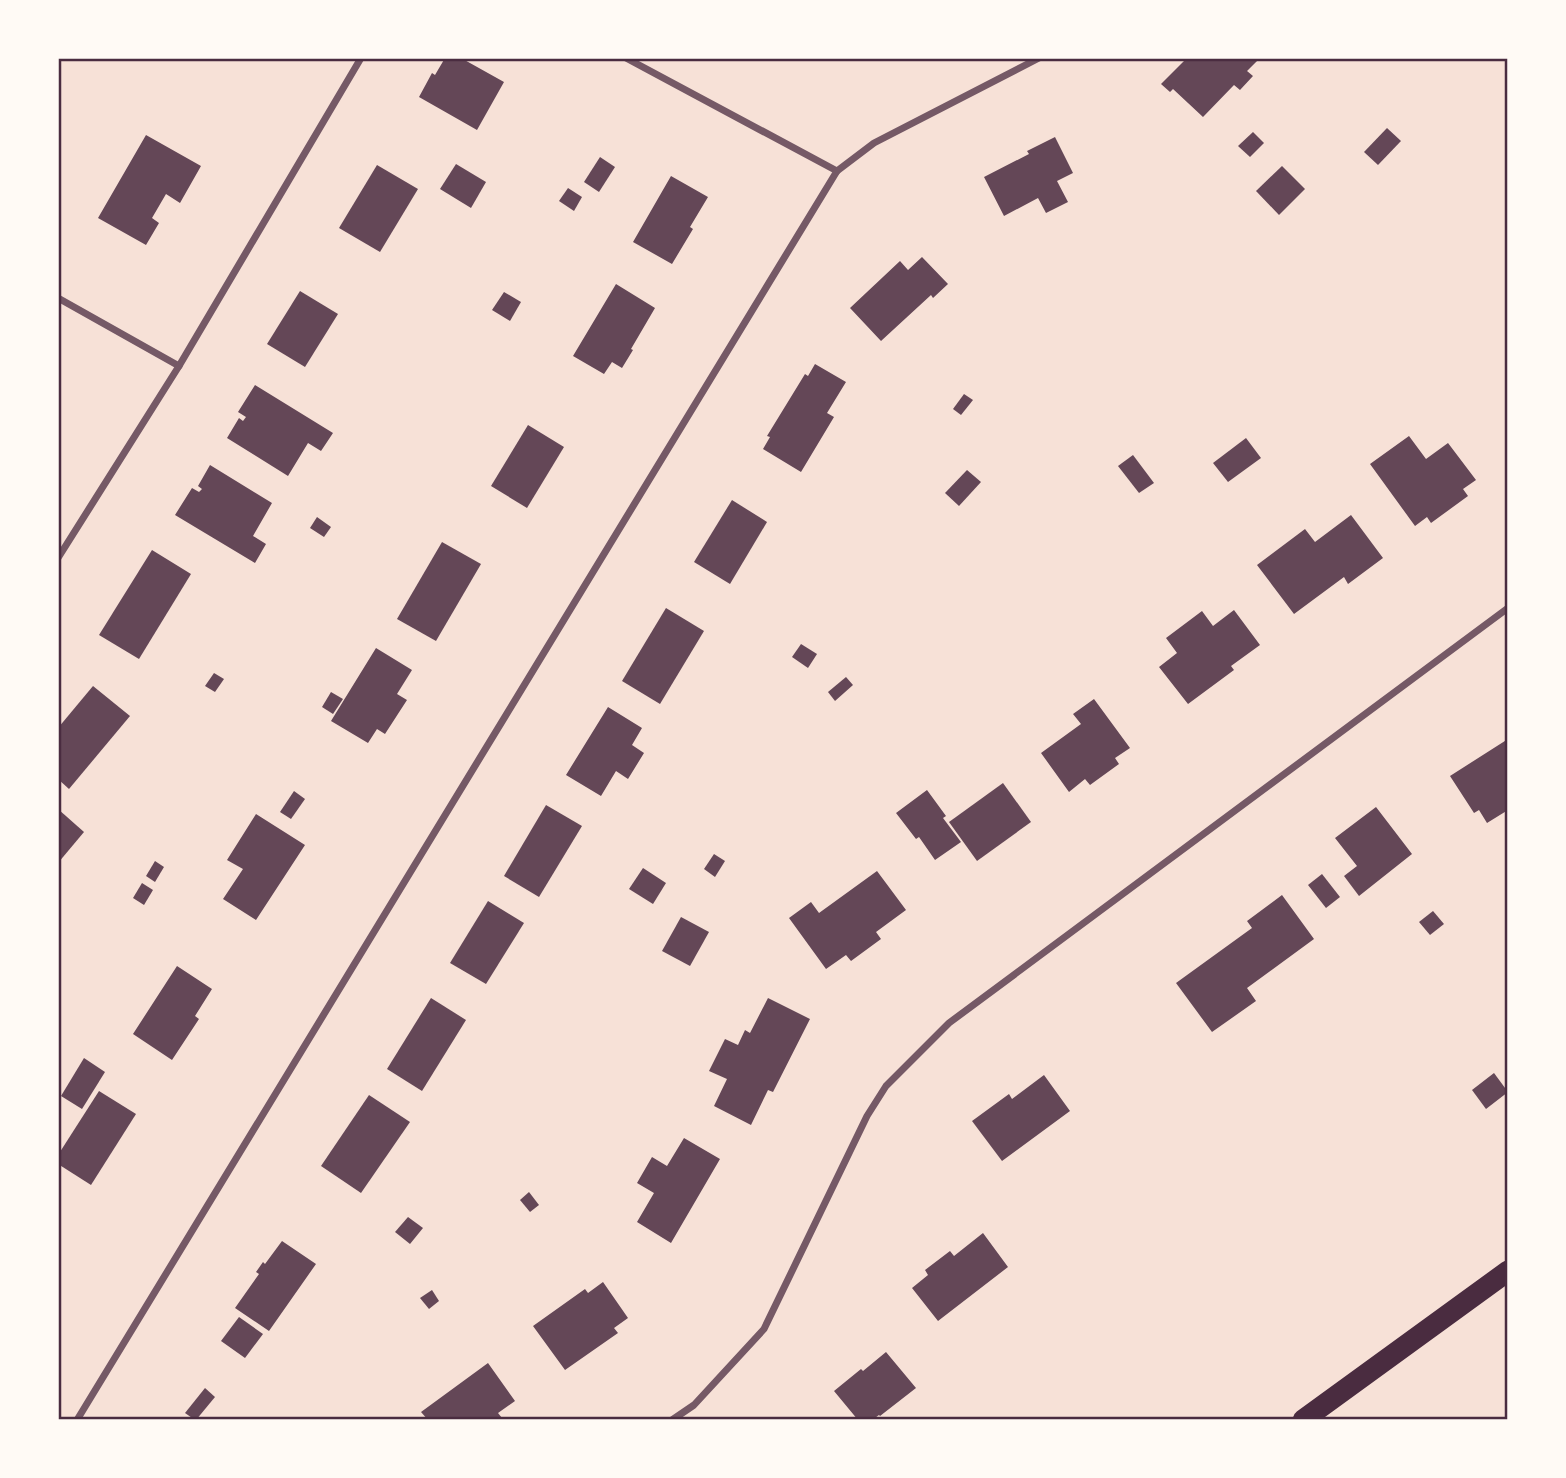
<svg xmlns="http://www.w3.org/2000/svg" width="1566" height="1478" viewBox="0 0 1566 1478" font-family="'Sofia Sans Condensed',sans-serif">
	<style>
		.building { fill: #644757 }
		.lines { fill: none; stroke-linecap: round; stroke-linejoin: round }
		.minor { stroke: #755966; stroke-width: 7 }
		.motorway { stroke: #4a2c40; stroke-width: 21 }
		.neatline { fill: none; stroke: #4a2c40; stroke-width: 2.5 }
	</style>
	<rect width="100%" height="100%" fill="#f7e1d7"/>
	<g class="building">
		<path d="M445,58H461L504,82L477,130L419,97L432,73L435,75Z"/>
		<path d="M1187,58H1260L1247,71L1253,76L1240,90L1234,85L1203,117L1173,89L1170,92L1161,84Z"/>
		<path d="M1387,128L1401,141L1378,165L1364,152Z"/>
		<path d="M1253,132L1264,143L1250,157L1238,146Z"/>
		<path d="M146,135L201,166L180,203L166,194L152,218L159,223L146,245L98,218Z"/>
		<path d="M1055,137L1073,173L1057,181L1068,202L1046,213L1038,198L1004,216L984,177L1029,154L1027,151Z"/>
		<path d="M600,157L615,167L599,192L584,182Z"/>
		<path d="M456,164L486,182L471,208L440,189Z"/>
		<path d="M377,165L418,189L380,252L339,228Z"/>
		<path d="M1282,166L1305,189L1279,215L1256,191Z"/>
		<path d="M671,176L708,197L690,227L693,229L672,264L633,242Z"/>
		<path d="M568,188L582,197L574,211L559,201Z"/>
		<path d="M922,257L948,284L933,298L931,295L881,341L850,308L900,261L908,270Z"/>
		<path d="M616,284L655,308L631,349L633,350L622,368L612,362L604,374L573,356Z"/>
		<path d="M300,291L338,314L305,367L267,344Z"/>
		<path d="M504,292L521,302L510,321L492,310Z"/>
		<path d="M815,364L846,382L827,413L834,417L801,472L763,449L770,437L767,436L805,374L808,376Z"/>
		<path d="M255,385L333,433L321,451L308,443L288,476L227,438L239,418L243,421L246,417L238,412Z"/>
		<path d="M964,394L973,400L961,415L953,409Z"/>
		<path d="M528,425L564,447L527,508L491,486Z"/>
		<path d="M1409,436L1426,459L1448,443L1476,480L1463,489L1468,496L1431,523L1427,517L1415,526L1370,464Z"/>
		<path d="M1246,438L1261,458L1228,482L1213,463Z"/>
		<path d="M1133,455L1154,483L1139,493L1118,466Z"/>
		<path d="M210,465L272,503L253,536L266,544L255,563L175,515L192,488L199,492L202,489L198,486Z"/>
		<path d="M967,470L981,482L959,506L945,493Z"/>
		<path d="M732,500L767,522L730,584L694,562Z"/>
		<path d="M1351,515L1383,558L1348,584L1344,577L1294,614L1257,565L1305,529L1315,542Z"/>
		<path d="M317,517L331,527L324,537L310,528Z"/>
		<path d="M442,542L481,564L436,641L397,619Z"/>
		<path d="M152,550L191,574L139,659L99,635Z"/>
		<path d="M666,608L704,631L660,704L622,681Z"/>
		<path d="M1234,610L1260,645L1231,666L1234,670L1188,704L1159,667L1177,653L1166,638L1202,611L1213,626Z"/>
		<path d="M801,644L817,654L808,668L792,657Z"/>
		<path d="M376,648L412,670L397,694L407,700L385,734L377,729L368,743L331,721Z"/>
		<path d="M214,673L224,679L215,692L205,686Z"/>
		<path d="M846,677L853,685L835,701L828,692Z"/>
		<path d="M93,686L130,716L69,789L58,779V728Z"/>
		<path d="M331,692L343,699L333,714L322,707Z"/>
		<path d="M1094,699L1130,748L1115,758L1119,764L1090,785L1085,779L1069,792L1041,753L1081,724L1073,714Z"/>
		<path d="M608,707L642,728L632,745L644,753L628,779L616,771L601,796L566,775Z"/>
		<path d="M1508,739V810L1487,823L1479,810L1474,813L1450,776Z"/>
		<path d="M1003,783L1031,822L977,861L949,822Z"/>
		<path d="M927,790L946,816L943,818L961,842L935,860L919,837L916,839L896,813Z"/>
		<path d="M294,791L305,799L291,819L280,812Z"/>
		<path d="M546,805L582,826L539,897L504,876Z"/>
		<path d="M1376,807L1412,854L1359,896L1344,876L1357,866L1335,838Z"/>
		<path d="M58,809L84,832L58,863Z"/>
		<path d="M256,814L305,845L256,920L223,899L243,869L227,860Z"/>
		<path d="M714,854L725,861L715,877L704,869Z"/>
		<path d="M155,861L164,867L155,882L146,876Z"/>
		<path d="M643,868L666,883L653,904L629,889Z"/>
		<path d="M877,871L906,910L876,932L881,939L851,961L846,955L826,969L789,918L811,902L819,913Z"/>
		<path d="M1322,874L1340,897L1326,908L1308,885Z"/>
		<path d="M142,883L153,890L144,905L133,898Z"/>
		<path d="M1282,895L1314,939L1247,988L1256,1001L1212,1032L1176,983L1252,928L1247,921Z"/>
		<path d="M488,901L524,923L486,984L450,963Z"/>
		<path d="M1433,911L1444,924L1430,935L1419,922Z"/>
		<path d="M681,917L709,932L690,966L662,951Z"/>
		<path d="M177,966L212,989L195,1016L199,1019L172,1060L133,1034Z"/>
		<path d="M431,998L466,1020L422,1091L387,1069Z"/>
		<path d="M768,998L810,1019L773,1092L768,1090L751,1125L714,1106L727,1079L709,1071L725,1039L738,1045L745,1030L750,1033Z"/>
		<path d="M84,1058L105,1072L82,1109L61,1096Z"/>
		<path d="M1494,1073L1508,1092L1486,1109L1472,1090Z"/>
		<path d="M1044,1075L1070,1111L1002,1161L972,1121L1009,1094L1012,1099Z"/>
		<path d="M99,1091L136,1114L91,1185L58,1164V1155Z"/>
		<path d="M369,1095L410,1122L361,1193L321,1166Z"/>
		<path d="M684,1138L720,1159L671,1243L637,1222L654,1193L637,1183L652,1157L667,1166Z"/>
		<path d="M529,1192L539,1205L530,1212L520,1200Z"/>
		<path d="M408,1217L423,1228L410,1244L395,1232Z"/>
		<path d="M983,1233L1008,1267L938,1321L912,1288L928,1275L925,1270L950,1251L954,1256Z"/>
		<path d="M282,1241L316,1264L269,1331L235,1308L259,1274L256,1272L263,1262L265,1264Z"/>
		<path d="M603,1282L628,1318L614,1328L618,1333L565,1370L533,1326L585,1289L588,1293Z"/>
		<path d="M432,1290L439,1301L429,1309L420,1298Z"/>
		<path d="M239,1317L263,1334L245,1358L221,1341Z"/>
		<path d="M886,1352L916,1388L880,1416L879,1415L872,1420H858L834,1391L861,1369L863,1371Z"/>
		<path d="M488,1363L515,1401L498,1413L502,1418L499,1420H428L421,1412Z"/>
		<path d="M205,1388L215,1397L196,1420H195L185,1413Z"/>
	</g>
	<g class="lines">
		<g class="minor">
			<path d="M626,58L837,171"/>
			<path d="M58,298L179,366"/>
			<path d="M58,558L179,366L361,58"/>
			<path d="M77,1420L837,171L874,143L1039,58"/>
			<path d="M672,1420L694,1405L764,1329L867,1116L886,1086L949,1023L1508,608"/>
		</g>
		<path class="motorway" d="M1303,1420L1508,1271"/>
	</g>
	<rect width="1566" height="1478" fill="none" stroke="#fffaf5" stroke-width="119"/>
	<rect x="60" y="60" width="1446" height="1358" class="neatline"/>
</svg>
